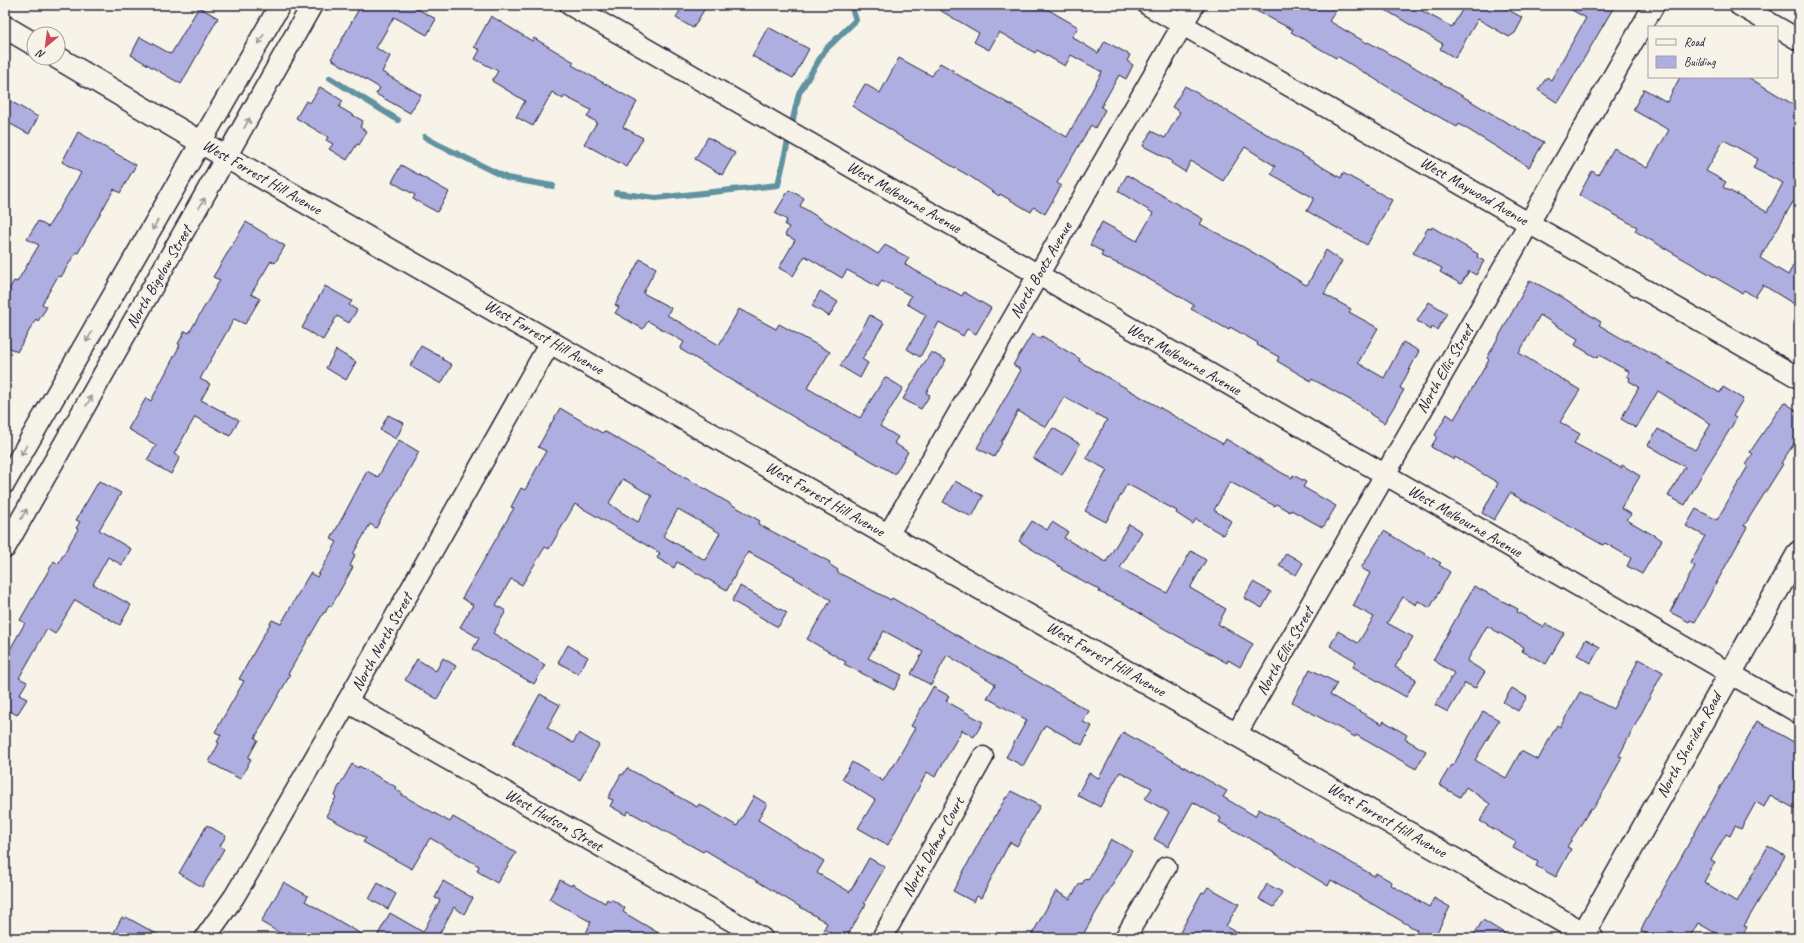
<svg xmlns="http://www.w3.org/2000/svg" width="1804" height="943" viewBox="0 0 1804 943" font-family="Caveat,sans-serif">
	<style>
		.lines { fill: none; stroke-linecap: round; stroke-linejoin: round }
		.stream { stroke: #60929f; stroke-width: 6 }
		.building { fill: #aeaee0; stroke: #22223b; fill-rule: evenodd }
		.street-casing { stroke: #22223b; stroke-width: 23 }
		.secondary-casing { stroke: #22223b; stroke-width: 25 }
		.street { stroke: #f7f3e8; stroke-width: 20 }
		.secondary { stroke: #f7f3e8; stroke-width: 22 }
		.oneway { stroke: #97959a }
		.labels { text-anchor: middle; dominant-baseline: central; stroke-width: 3.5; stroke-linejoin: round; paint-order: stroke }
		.street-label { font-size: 16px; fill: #22223b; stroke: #f7f3e8 }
	</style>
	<rect width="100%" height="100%" fill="#f7f3e8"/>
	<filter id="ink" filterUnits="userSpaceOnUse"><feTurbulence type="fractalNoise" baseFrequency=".025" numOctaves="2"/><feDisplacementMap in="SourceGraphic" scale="8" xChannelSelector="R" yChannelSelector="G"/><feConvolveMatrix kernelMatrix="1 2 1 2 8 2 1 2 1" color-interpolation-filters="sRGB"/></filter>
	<g filter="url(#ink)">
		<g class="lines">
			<g class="stream">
				<path d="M330,78L398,120"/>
				<path d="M425,137L439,145L507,178L553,186"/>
				<path d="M616,193L656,198L778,185L799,93L825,50L856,20L851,5"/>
			</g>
		</g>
		<g class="building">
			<path d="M361,5H410L436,19L427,35L394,17L376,48L390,56L382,72L421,95L410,113L376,94L380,88L331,59Z"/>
			<path d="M683,5H707L693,28L676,18Z"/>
			<path d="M931,5H1040L1078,27L1072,37L1098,53L1105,41L1130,55L1127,61L1133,65L1126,79L1119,75L1101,107L1105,110L1095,128L1091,125L1057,183L1061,186L1045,214L1034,207L1031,212L1000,194L999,196L971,177L896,134V133L852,106L865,84L880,93L899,58L932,76L940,63L954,71L953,72L1067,137L1102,72L1071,55L1065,66L1037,50L1035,53L999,32L989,50L974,42L979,33Z"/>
			<path d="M1245,5H1340L1329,21L1367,43L1368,42L1414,68V67L1504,121L1544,142L1529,167L1459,124L1457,127L1411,101L1337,56L1336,58L1291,32L1293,30Z"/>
			<path d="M1377,5H1411L1452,27L1462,10L1454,5H1500L1523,18L1515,33L1509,37L1478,19L1455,58L1440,49L1443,44Z"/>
			<path d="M1563,5H1615L1558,103L1538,90L1547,77L1551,80L1586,18Z"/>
			<path d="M199,7L218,18L181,84L131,55L140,37L171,54Z"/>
			<path d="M491,16L532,41L534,38L574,62L572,65L637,102L623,127L643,138L627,167L584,144L597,122L587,117L591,110L564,96L563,99L552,92L533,126L516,117L525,101L492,81L498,71L475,59L480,50L474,47Z"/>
			<path d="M768,27L809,49L793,78L752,56Z"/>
			<path d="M1680,77H1748L1799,108V205L1793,202L1760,258L1788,275L1799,255V296L1794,304L1763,285L1755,297L1744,290L1742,293L1635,231L1637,227L1579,195L1592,171L1598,175L1614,148L1647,168L1669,130L1633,110L1644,89L1667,102ZM1724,140L1758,159L1753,168L1783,183L1767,212L1723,187L1726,182L1706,171Z"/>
			<path d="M1185,86L1341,178L1343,173L1392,200L1367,245L1307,211L1314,198L1271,174L1275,166L1245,147L1223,181L1191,161L1185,172L1171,163L1172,161L1143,146L1151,131L1165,138L1180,112L1172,107Z"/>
			<path d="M320,87L343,101L339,107L363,121L360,127L367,132L359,145L357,144L347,160L329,149L333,144L326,140L328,137L296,118L306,101L310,103Z"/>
			<path d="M5,98L38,117L29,134L5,121Z"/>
			<path d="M78,132L136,165L120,193L114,189L78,253L76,252L61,277L58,276L42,304L47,307L38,321L36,319L17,352L5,345V296L14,281L17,282L39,245L27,239L38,221L48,227L81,173L62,162Z"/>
			<path d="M708,137L735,153L722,175L695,159Z"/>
			<path d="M401,165L449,192L437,212L413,199L415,195L392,182Z"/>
			<path d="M1127,175L1203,219L1200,224L1249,250L1306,285L1308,284L1326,250L1342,261L1324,294L1351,309L1349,312L1378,328L1358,363L1384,378L1403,342L1419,351L1400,388L1404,390L1384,423L1370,414V413L1361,406L1312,379L1311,381L1277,361L1279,357L1257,345L1258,343L1230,327L1229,330L1191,309L1194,305L1172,292L1134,271L1101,256L1103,252L1090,245L1102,222L1137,241L1153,213L1118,191Z"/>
			<path d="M789,190L804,198L800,206L878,254L885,245L909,258L905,264L907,266L962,296L964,292L991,308L976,334L967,329L963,336L939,322L920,357L907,349L926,315L907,304L911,296L882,280L878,287L847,270L842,278L805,256L793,276L779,268L795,240L785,235L789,227L785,225L787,220L775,213Z"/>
			<path d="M246,222L285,246L275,263L271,261L251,294L260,299L245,324L234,319L200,379L210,384L201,400L239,420L230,436L195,417L174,454L180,457L171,474L147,460L156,445L128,429L146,398L151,401L180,345L178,344L185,331L189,333L220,280L213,277Z"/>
			<path d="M1432,227L1478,254L1477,257L1484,261L1476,275L1469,271L1461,284L1440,272L1442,268L1413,253L1428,228L1431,229Z"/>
			<path d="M640,259L656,268L643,293L671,308L667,315L719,345L739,309L776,329L779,324L830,352L807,388L860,418L885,377L903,388L880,426L898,437L894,443L908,452L895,474L797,419L680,349L684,342L648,321L643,329L615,313L619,307L615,305Z"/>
			<path d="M1530,280L1562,297L1601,322L1599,325L1626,341V340L1633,344L1634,343L1720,393L1723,387L1743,399L1733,416L1736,418L1732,426L1705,469L1685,505L1668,496L1685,467L1648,445L1658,429L1695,450L1711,424L1658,391L1636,428L1621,419L1639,387L1629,381L1630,378L1627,376L1630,372L1599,355L1597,358L1575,345L1578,339L1540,315L1519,353L1580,390L1560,422L1580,434L1574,443L1621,468L1622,465L1640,476L1621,508L1631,514L1627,520L1662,540L1642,574L1627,566L1631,558L1605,543L1603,545L1510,493L1494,520L1482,513L1498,483L1455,457L1454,460L1431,447L1437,437L1435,435L1447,414L1454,419L1489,360L1487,358Z"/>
			<path d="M325,286L352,301L349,305L357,310L349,323L337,316L323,340L302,328Z"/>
			<path d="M820,291L838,302L829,316L812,306Z"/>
			<path d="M1429,302L1447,313L1437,330L1432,327L1431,330L1417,321Z"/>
			<path d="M870,315L884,323L862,359L868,363L860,378L840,366Z"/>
			<path d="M1032,334L1041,339L1042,336L1080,359L1079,361L1223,444L1226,439L1282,473L1292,478L1293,475L1306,482L1303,487L1336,506L1324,526L1322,527L1291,510L1290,512L1276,504L1275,506L1230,482L1214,510L1231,521L1223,535L1196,519L1193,524L1176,513L1177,511L1127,484L1106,522L1085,511L1107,470L1086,458L1107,420L1064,397L1046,427L1018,411L1001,442L1002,443L994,457L977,448L1021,370L1013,365Z"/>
			<path d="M421,346L443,358L442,359L452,365L441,384L410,366Z"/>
			<path d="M336,350L356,362L346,380L326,368Z"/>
			<path d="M931,352L946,360L926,393L930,395L921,409L903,399Z"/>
			<path d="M1784,402L1799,412V436L1781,463L1783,464L1744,526L1747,527L1695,622L1690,620L1689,622L1670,612L1695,566L1690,563L1705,536L1686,526L1696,509L1717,520L1748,466L1746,465L1753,454L1750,452Z"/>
			<path d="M560,408L602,433L604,431L750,515L760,521L758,524L830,562L829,564L838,570L837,572L891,600L892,598L1089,711L1083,722L1092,726L1082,745L1045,725L1023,766L1006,757L1027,720L987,698L995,685L994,683L947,655L931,685L911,674L923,652L884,631L868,658L902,675L894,690L844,664L846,662L807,639L831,600L794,578L795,577L748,552L727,590L677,562L674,568L657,558L660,553L575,504L549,549L545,547L522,585L511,579L496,605L506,611L493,633L545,665L534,684L473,649L479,638L460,627L473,605L462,598L514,508L511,507L521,488L525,490L546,451L538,447ZM623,479L652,496L638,522L621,512L609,503ZM678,509L720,533L705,560L663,536Z"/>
			<path d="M388,415L404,423L396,439L380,430Z"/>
			<path d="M1053,428L1080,444L1062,475L1033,458Z"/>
			<path d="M399,440L419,452L376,528L370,524L353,554L355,555L350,566L353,567L331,607L329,605L325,613L324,612L288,674L290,675L263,723L255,738L258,740L248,758L251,759L240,779L209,762L219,743L217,742L221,735L215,732L244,681L239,679L272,620L281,624L310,573L317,577L337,542L331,539L367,471L378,477Z"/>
			<path d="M99,481L121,493L99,530L131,549L122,565L108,557L93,584L131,605L120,625L75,600L55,634L47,629L19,678L27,682L19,695L27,699L17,715L10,711L5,719V658L25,623L20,620L54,561L58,564L78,529L76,528L80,522L76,520Z"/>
			<path d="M955,481L983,496L972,517L943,502Z"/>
			<path d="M1032,521L1047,530L1052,522L1068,532L1064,538L1106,562L1129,524L1142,532L1120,568L1167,593L1191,551L1206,560L1190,588L1226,609L1218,624L1253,644L1240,667L1228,660L1227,663L1163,628L1125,604L1099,592L1100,590L1061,569L1062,568L1019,541Z"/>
			<path d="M1384,531L1417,551L1418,550L1441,563L1439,565L1450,572L1430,608L1418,601L1416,605L1403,597L1387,623L1413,637L1395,667L1416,679L1406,697L1353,667L1356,661L1330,646L1338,631L1358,643L1374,617L1353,606L1370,573L1361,568Z"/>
			<path d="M1286,553L1303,563L1296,575L1279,566Z"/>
			<path d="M1253,582L1271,592L1262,608L1244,598Z"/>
			<path d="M740,586L787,613L778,627L732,601Z"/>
			<path d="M1474,586L1518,609L1517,612L1544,627L1546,624L1564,633L1546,664L1522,651L1524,647L1487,626L1467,661L1485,672L1475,688L1465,683L1448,712L1435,705L1454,673L1433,660Z"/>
			<path d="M1586,639L1600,647L1591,663L1577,655Z"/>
			<path d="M568,645L588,657L578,674L558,662Z"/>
			<path d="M443,658L456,666L437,699L405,680L417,659L436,671Z"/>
			<path d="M1639,659L1663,672L1619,756L1622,757L1608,784L1593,809L1591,808L1567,847L1571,849L1556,877L1536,866L1538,862L1513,848L1516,842L1480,821L1490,804L1466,787L1460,797L1439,785L1451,765L1453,766L1483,711L1499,720L1475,760L1506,778L1521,751L1538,760L1557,725L1560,727L1580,692L1613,709Z"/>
			<path d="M1310,669L1337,683L1330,695L1382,724L1384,721L1407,735L1405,739L1426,751L1416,769L1356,735L1355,737L1292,702Z"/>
			<path d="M933,687L949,696L946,701L983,722L974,737L962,730L935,777L927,772L888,845L858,828L875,800L842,779L852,762L883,781L892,766L893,767L915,728L911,726Z"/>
			<path d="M1512,688L1527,697L1518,711L1503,702Z"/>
			<path d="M540,694L560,705L547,728L573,743L579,733L599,745L580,780L513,743Z"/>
			<path d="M1757,721L1799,745V811L1770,795L1764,807L1756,802L1741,829L1735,826L1730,836L1726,834L1711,860L1715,862L1704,882L1737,902L1768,846L1785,856L1744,926L1747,927L1741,938H1724L1698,923L1689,938H1653L1641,931L1644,924Z"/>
			<path d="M1123,732L1227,791L1223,797L1255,816L1259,809L1374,876L1376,873L1392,882L1391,885L1429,907L1434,898L1450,907L1434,938H1425L1415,933L1417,930L1331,880L1328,886L1256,842L1219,822L1221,818L1193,802L1168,847L1154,839L1169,812L1145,799L1152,788L1120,772L1100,807L1077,795L1089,773L1099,778Z"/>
			<path d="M352,764L358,768L359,766L396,787L395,789L403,794L402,795L450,822L453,817L516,853L497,883L477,871L479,866L430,838L412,869L363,842L366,838L326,816L336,797L335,796L338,788Z"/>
			<path d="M627,768L697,807L699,804L737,826L754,796L767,804L758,820L824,861L817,873L850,892L869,858L885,867L864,903L866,904L846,938H839L824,929L827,923L705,850L703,852L628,811L626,815L610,806L613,800L608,798L621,774L623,775Z"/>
			<path d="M1011,791L1040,806L1017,846L1010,842L981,898L977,896L974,902L953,891L983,835L984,836L1006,797H1008Z"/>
			<path d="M207,825L226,836L220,846L224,849L202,887L179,873Z"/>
			<path d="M1111,839L1132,851L1081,938H1030L1056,891L1070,899L1080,883L1082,884L1085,879L1088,880Z"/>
			<path d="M560,880L571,886L572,884L605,903L607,899L610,901L611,899L625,908L623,912L667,938H584L591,922L549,899Z"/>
			<path d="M443,881L473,898L464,914L454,907L437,938H376L390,913L423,932L440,900L435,898Z"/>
			<path d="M284,882L308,896L305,901L368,938H300L288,931L285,936L261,922Z"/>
			<path d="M378,883L396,894L388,909L369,899Z"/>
			<path d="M1267,884L1282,892L1274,907L1259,899Z"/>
			<path d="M1208,887L1239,904L1226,926L1247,938H1177L1202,892L1204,893Z"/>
			<path d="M122,917L125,919L126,917L164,938H111Z"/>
			<path d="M1483,920L1512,938H1472Z"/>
		</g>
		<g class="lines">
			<g class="street-casing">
				<g id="street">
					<path d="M570,5L1799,713"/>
					<path d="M1148,5L1799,378"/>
					<path d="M1739,5L1799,40"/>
					<path d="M5,483L280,5"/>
					<path d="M888,535L1194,5"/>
					<path d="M5,548L312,5"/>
					<path d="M347,702L762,938"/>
					<path d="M1237,733L1654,5"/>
					<path d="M205,938L234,897L253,865L347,702L551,341"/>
					<path d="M882,938L983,757"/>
					<path d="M1125,938L1166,867"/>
				</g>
			</g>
			<g class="secondary-casing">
				<g id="secondary">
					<path d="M5,27L34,44"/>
					<path d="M58,58L202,143L1592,938"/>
					<path d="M1581,938L1799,552"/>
				</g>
			</g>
			<use href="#street" class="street"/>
			<use href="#secondary" class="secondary"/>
		</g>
		<defs><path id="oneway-shaft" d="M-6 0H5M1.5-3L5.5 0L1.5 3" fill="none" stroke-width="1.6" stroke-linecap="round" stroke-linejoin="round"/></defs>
		<g class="oneway">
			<use href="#oneway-shaft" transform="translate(261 39) rotate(120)"/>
			<use href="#oneway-shaft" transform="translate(247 123) rotate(-61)"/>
			<use href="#oneway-shaft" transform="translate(202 203) rotate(-60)"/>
			<use href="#oneway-shaft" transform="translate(155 225) rotate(120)"/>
			<use href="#oneway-shaft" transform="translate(89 337) rotate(120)"/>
			<use href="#oneway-shaft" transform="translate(89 401) rotate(-60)"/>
			<use href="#oneway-shaft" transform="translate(24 450) rotate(120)"/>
			<use href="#oneway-shaft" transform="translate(24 514) rotate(-60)"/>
		</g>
	</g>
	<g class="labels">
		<g class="street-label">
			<text transform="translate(262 177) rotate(30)">West Forrest Hill Avenue</text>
			<text transform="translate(1474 191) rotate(30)">West Maywood Avenue</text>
			<text transform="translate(904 197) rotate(30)">West Melbourne Avenue</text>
			<text transform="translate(1041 270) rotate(-60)">North Bootz Avenue</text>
			<text transform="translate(159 277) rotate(-60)">North Bigelow Street</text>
			<text transform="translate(544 337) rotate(30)">West Forrest Hill Avenue</text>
			<text transform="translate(1184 359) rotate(30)">West Melbourne Avenue</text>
			<text transform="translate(1445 369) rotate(-60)">North Ellis Street</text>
			<text transform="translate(825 499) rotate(30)">West Forrest Hill Avenue</text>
			<text transform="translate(1465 521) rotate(30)">West Melbourne Avenue</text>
			<text transform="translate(382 642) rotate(-61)">North North Street</text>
			<text transform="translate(1285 651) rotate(-60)">North Ellis Street</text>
			<text transform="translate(1106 659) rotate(30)">West Forrest Hill Avenue</text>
			<text transform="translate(1689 745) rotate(-61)">North Sheridan Road</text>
			<text transform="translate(554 820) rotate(30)">West Hudson Street</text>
			<text transform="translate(1387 820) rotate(30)">West Forrest Hill Avenue</text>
			<text transform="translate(933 847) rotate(-61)">North Delmar Court</text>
		</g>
	</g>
	<rect width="1804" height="943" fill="none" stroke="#f7f3e8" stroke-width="20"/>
	<rect x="10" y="10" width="1784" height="923" fill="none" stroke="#22223b" stroke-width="1.5" filter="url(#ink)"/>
	<rect x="1648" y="26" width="130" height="52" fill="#f7f3e8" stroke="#a29fa3"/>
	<rect x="1656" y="39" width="20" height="6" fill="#f7f3e8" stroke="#a29fa3"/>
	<text x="1684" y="46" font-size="12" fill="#22223b">Road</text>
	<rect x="1656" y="56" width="20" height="12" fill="#aeaee0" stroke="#a29fa3"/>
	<text x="1684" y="66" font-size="12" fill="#22223b">Building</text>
	<g transform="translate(46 46) rotate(209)"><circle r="19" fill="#f7f3e8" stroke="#a29fa3"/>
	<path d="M0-3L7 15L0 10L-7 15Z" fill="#d1495b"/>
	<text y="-6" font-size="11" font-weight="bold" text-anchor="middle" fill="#22223b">N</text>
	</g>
</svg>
